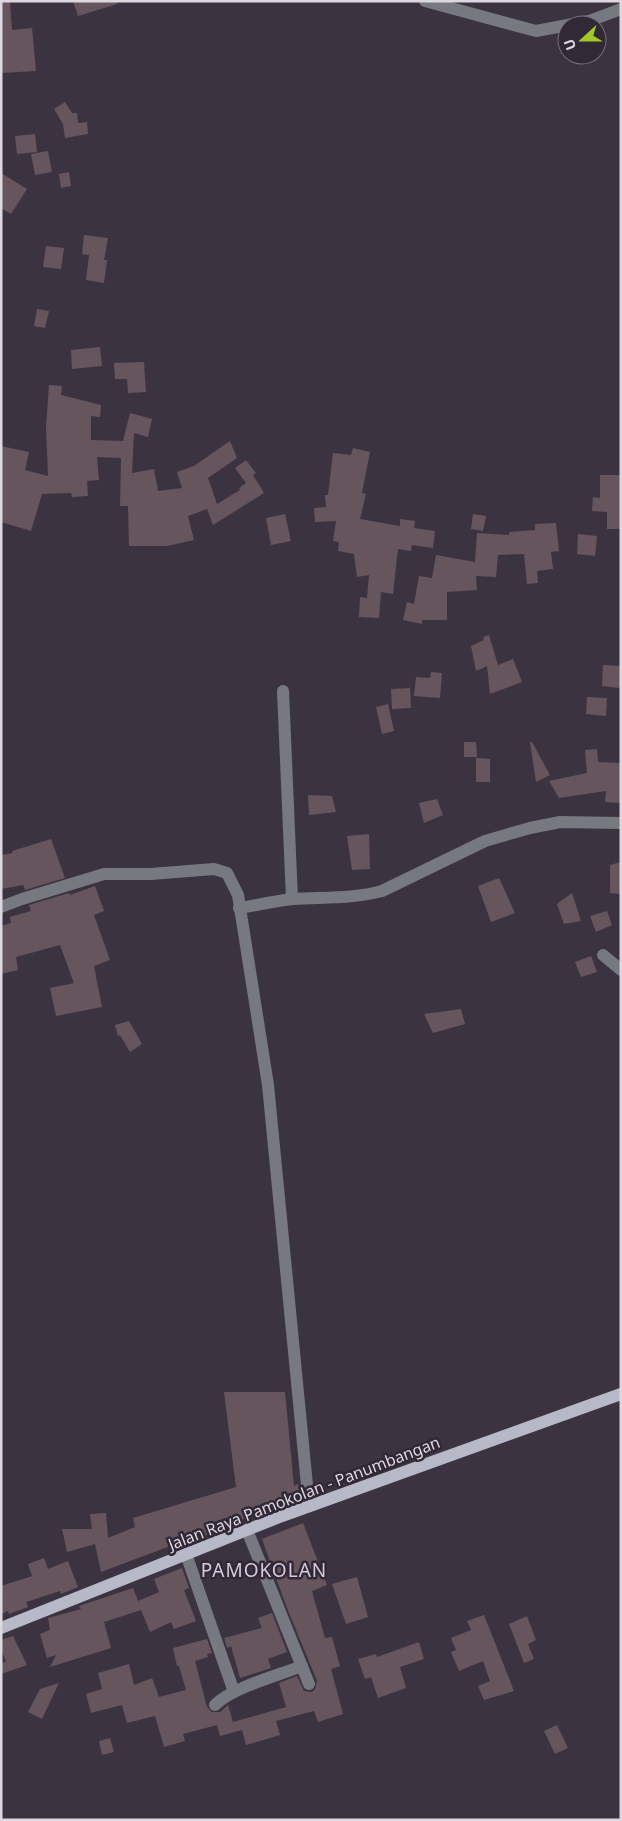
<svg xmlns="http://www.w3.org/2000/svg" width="622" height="1821" viewBox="0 0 622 1821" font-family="'Noto Sans',sans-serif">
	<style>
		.building { fill: #67555e }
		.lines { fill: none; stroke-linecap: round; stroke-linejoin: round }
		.minor { stroke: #777980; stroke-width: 12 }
		.major { stroke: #b7b9c9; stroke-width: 12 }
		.labels { text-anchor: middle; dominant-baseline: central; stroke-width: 5; stroke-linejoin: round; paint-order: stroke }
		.street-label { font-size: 16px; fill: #ddd8e0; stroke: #312936 }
		.quarter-label { font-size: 19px; letter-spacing: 1px; fill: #d5cadc; stroke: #312936 }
	</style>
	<rect width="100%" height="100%" fill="#3c3341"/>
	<g class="building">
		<path d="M1,1H10L12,30L32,28L36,71L1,73Z"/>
		<path d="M73,1H117V4L78,16Z"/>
		<path d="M65,102L72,113H77L78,123L87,122L88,134L65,138L63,124L54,109Z"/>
		<path d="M35,134L37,152L17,154L15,136Z"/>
		<path d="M48,151L52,172L35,175L31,154Z"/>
		<path d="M69,172L71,186L61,188L59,174Z"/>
		<path d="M1,173L27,189L11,214L1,208Z"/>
		<path d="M84,235L108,238L104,260H107L104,283L86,280L89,255L82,254Z"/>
		<path d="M46,246L64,248L61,269L43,267Z"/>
		<path d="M37,309L49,311L45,328L34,326Z"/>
		<path d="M100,347L102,366L72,369L71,350Z"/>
		<path d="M144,362L146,392L128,393L127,379H115L114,363Z"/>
		<path d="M49,385L62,386L61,395L101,405L100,417L91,416V440L123,441L130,413L152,419L148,437L134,433L132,473L154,469L158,491L182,488L177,472L194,466L230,441L237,458L208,478L217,504L240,490L239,488L246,483L235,468L246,460L256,473L253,475L264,493L213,525L207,509L188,516L194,540L167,546H129L128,506H120L121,458L97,457L99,480L87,481L88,496L72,497L71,493L42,494L31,531L1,522V446L29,452L25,470L48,476L46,428Z"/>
		<path d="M353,448L370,452L362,493L366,494L360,519L400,526V519L415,521L414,528L435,531L433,548L412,545L411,551L398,549L393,594L381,592L379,618L359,617L360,597L367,598L369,575L357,577L354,554L338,551L339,542L333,541L336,521L315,522L314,508L326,507L325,495H328L333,453L351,455Z"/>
		<path d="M600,475H621V529H607V512L592,511L593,497L600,498Z"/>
		<path d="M285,514L291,541L271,545L266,518Z"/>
		<path d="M473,514L486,516L483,531L471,529Z"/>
		<path d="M556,523L559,551L551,552L553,569L537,571L538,583L527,584L524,554L498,555L496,577L476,576L477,590L447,592V620H422V624L403,620L407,602L414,604L419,576L432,578L436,555L475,562L477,533L509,535V532L535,530V524Z"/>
		<path d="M578,534L597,536L595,556L577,554Z"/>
		<path d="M489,635L498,665L513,659L522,682L490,694L487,666L476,671L471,646L484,640L483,637Z"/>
		<path d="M603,665L621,666L620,688L602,686Z"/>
		<path d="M431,672L442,673L440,698L414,696L416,677L430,678Z"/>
		<path d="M410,688L411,708L392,709L391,689Z"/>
		<path d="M587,697L607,698L606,716L586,714Z"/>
		<path d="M388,704L394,731L382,734L376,707Z"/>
		<path d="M464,742H476L477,757H464Z"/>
		<path d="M530,742H532L550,775L536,782Z"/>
		<path d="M597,749L598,762L621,763V803L605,802L606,791L559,798L549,781L587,773L585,750Z"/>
		<path d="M476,758L490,759V782H476Z"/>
		<path d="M308,795L332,796L336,812L309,815Z"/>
		<path d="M437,799L443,815L424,823L419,803Z"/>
		<path d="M369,834L370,869L352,870L347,836Z"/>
		<path d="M51,839L65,878L25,890L23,885L1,889V855L13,853L12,851Z"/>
		<path d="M621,862V894L610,893V865Z"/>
		<path d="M499,878L515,913L491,922L478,886Z"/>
		<path d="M95,886L104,911L94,915L110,960L94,966L102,1007L56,1016L50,988L74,983L60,945L16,957L18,970L1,974V926L11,923L10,917L31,911L29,905L69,893L70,895Z"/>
		<path d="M572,893L581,921L564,924L557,904Z"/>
		<path d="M607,911L612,925L596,932L590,916Z"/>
		<path d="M591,956L597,972L581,977L575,962Z"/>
		<path d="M461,1009L465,1024L433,1033L424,1014Z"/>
		<path d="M129,1021L142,1044L130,1052L120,1035L118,1036L115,1025Z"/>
		<path d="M224,1392H285L294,1486L298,1484L303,1499L241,1520L239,1514L214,1522L217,1532L165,1548L101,1572L95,1544L67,1552L62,1529H92L90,1514L106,1513L108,1538L135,1527L133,1518L236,1487Z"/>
		<path d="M303,1523L327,1585L312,1591L325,1638L332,1637L340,1666L331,1669L343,1714L318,1722L314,1711L276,1721L280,1735L246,1745L242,1730L220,1736L217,1725L183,1734L185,1741L164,1747L155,1716L127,1723L122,1705L91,1713L86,1694L102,1689L98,1673L129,1664L134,1685L152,1678L159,1697L186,1690L179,1666H177L173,1648L207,1639L212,1653L207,1654L208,1657L195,1661L207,1707L212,1712H220L228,1705L233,1722L286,1707L279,1683L297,1676L304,1691L312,1692L315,1689L317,1681L287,1608L262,1539Z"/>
		<path d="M44,1558L48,1569L68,1561L78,1587L61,1594L60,1591L26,1602L28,1607L9,1614L8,1611L1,1614V1586L32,1576L28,1564Z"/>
		<path d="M182,1568L189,1588L184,1590L196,1621L174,1629L171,1622L150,1632L141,1610L104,1622L111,1648L50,1667L56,1655L47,1658L40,1634L50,1630L48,1618L81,1609L79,1606L133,1588L138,1601L159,1592L154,1579Z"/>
		<path d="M357,1577L368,1617L346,1624L332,1584Z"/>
		<path d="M272,1613L287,1652L268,1659L271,1668L240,1678L231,1646L227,1648L223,1634L224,1638L262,1628L258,1618Z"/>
		<path d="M484,1615L514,1691L484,1700L478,1686L490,1681L483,1661L459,1671L451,1652L456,1650L451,1638L471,1630L467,1621Z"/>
		<path d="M527,1616L536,1640L528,1644L534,1659L524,1663L509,1624Z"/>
		<path d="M13,1636L27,1665L1,1674V1664L6,1661L1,1650V1640Z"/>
		<path d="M419,1642L424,1659L400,1667L406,1688L378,1698L371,1677L365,1679L358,1659L376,1654L377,1657Z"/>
		<path d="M59,1683L42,1719L28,1712L40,1689Z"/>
		<path d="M557,1725L568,1748L555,1754L544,1731Z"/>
		<path d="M110,1738L114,1752L102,1755L99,1741Z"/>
	</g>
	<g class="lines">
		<g class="minor">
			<path d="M425,1L536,31L589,21L621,9"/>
			<path d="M283,691L292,899"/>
			<path d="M1,907L22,899L104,874H151L214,869L227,873L238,895L268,1085L307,1485L313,1505"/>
			<path d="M239,908C257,905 275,901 293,899C323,897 353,899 382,891L485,841L530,828L560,822L621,823"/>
			<path d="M603,955L621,970"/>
			<path d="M247,1530L309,1684"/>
			<path d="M186,1554L234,1692"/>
			<path d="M215,1705C233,1687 277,1676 302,1666"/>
		</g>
		<path class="major" d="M1,1628L282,1516L621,1394"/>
	</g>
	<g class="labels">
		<g class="street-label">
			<text transform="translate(304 1493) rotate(-21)">Jalan Raya Pamokolan - Panumbangan</text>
		</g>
		<g class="quarter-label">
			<text x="264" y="1570">PAMOKOLAN</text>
		</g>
	</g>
	<rect width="622" height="1821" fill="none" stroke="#ddd8e0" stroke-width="5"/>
	<g transform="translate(582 40) rotate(249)"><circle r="24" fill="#312936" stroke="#766f7a"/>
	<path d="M0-4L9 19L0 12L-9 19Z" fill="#a3c926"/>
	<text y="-8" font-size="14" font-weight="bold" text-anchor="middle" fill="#ddd8e0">U</text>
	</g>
</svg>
